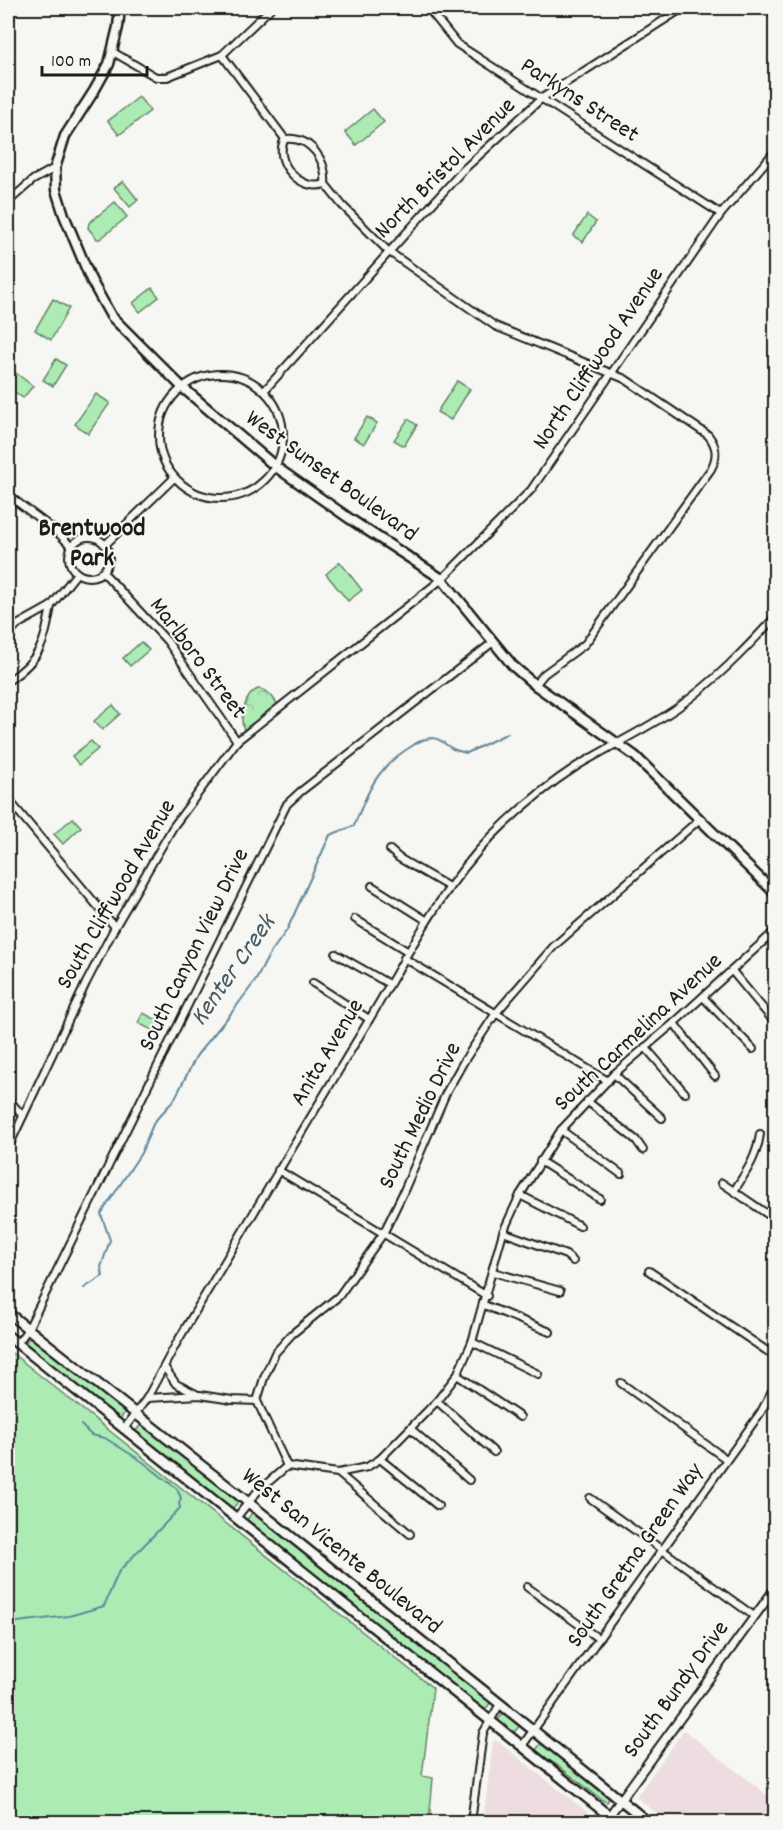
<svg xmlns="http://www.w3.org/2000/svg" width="783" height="1830" viewBox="0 0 783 1830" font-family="Dekko,sans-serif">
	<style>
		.built { fill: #eedde0 }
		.green { fill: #acecb4; stroke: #648468; stroke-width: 1.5 }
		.forest { fill: url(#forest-crowns); stroke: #648468; stroke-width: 1.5 }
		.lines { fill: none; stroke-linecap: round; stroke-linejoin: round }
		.stream { stroke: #60879b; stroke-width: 2 }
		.minor-casing { stroke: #1c1c1c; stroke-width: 10 }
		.tertiary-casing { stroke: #1c1c1c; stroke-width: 11 }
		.secondary-casing { stroke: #1c1c1c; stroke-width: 13 }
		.minor { stroke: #f6f6f2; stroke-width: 6 }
		.tertiary { stroke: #f6f6f2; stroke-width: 7 }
		.secondary { stroke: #f6f6f2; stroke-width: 8 }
		.labels { text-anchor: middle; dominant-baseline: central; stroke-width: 4.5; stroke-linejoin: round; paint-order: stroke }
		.street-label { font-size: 24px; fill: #1c1c1c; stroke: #f6f6f2 }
		.neighbourhood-label { font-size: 26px; font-weight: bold; fill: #1c1c1c; stroke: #f6f6f2 }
		.water-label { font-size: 26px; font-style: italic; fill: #445b66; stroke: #f6f6f2 }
	</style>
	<defs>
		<pattern id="forest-crowns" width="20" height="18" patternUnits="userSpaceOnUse" patternTransform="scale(1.5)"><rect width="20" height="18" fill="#acecb4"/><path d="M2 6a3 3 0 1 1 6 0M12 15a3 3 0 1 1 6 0" fill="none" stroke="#93ca9a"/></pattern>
	</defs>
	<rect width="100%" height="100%" fill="#f6f6f2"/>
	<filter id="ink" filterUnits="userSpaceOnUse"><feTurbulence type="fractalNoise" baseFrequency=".0167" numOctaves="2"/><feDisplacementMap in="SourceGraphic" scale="12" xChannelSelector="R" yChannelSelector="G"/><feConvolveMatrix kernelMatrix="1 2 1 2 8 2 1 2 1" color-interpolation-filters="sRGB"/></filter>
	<g filter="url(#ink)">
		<g class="built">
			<path d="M684,1730L775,1801V1822H668L636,1797Z"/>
			<path d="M496,1740L600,1822H483L493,1741Z"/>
		</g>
		<g class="green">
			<path d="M139,97L150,111L119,135L108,121Z"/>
			<path d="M373,109L384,122L356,145L345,132Z"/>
			<path d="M123,181L138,200L130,207L114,188Z"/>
			<path d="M115,202L127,217L100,239H97L88,228L89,223Z"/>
			<path d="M587,215L596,222L583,242L573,236Z"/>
			<path d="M152,288L159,297L140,312L133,303Z"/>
			<path d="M53,299L69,308L51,340L35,330Z"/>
			<path d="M56,359L66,365L53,386L43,380Z"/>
			<path d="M8,367L33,386L23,398L8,387Z"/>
			<path d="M457,381L470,389L451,420L437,412Z"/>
			<path d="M96,394L110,403L88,434L75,424Z"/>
			<path d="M367,417L377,423L364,444L354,438Z"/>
			<path d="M408,419L417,425L404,446L394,440Z"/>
			<path d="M340,562L362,590L348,601L326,574Z"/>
			<path d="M141,642L149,650L130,666L123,658Z"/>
			<path d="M113,705L120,714L102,730L94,721Z"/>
			<path d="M91,741L98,749L79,765L72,756Z"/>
			<path d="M73,818L81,827L63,844L54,834Z"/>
			<path d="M143,1013L165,1024L160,1034L138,1023Z"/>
			<path d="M31,1335L126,1411L119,1420L24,1344Z"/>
			<path d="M8,1350L433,1688L422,1776L433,1778L429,1822H8Z"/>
			<path d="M142,1423L239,1501L231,1510L135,1432Z"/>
			<path d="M253,1511L491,1702L484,1711L246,1521Z"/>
			<path d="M504,1712L520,1725L513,1734L497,1721Z"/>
			<path d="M542,1742L610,1797L607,1802L602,1800L560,1767L535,1751Z"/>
		</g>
		<path class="forest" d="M258,689C268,690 273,697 278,705L245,732C238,719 245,694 258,689Z"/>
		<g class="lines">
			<g class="stream">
				<path d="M84,1288L103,1276L101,1267L110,1240L101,1214L141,1153L154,1122L174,1100L197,1055L232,1012L256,980L269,955L287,930L330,835L354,826C368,790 377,767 412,746C419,741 425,738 433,738C442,739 446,746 453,749C457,751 462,752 467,753L508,733"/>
				<path d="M8,1623L69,1616L104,1606L119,1571L180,1508L179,1503L181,1498L177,1489L143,1462L105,1438L91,1435L81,1425"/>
			</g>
			<g class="minor-casing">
				<g id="minor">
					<path d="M428,8L457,44L721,214"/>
					<path d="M766,8L776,16"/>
					<path d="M113,52L156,77H167L222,55L271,8"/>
					<path d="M222,55L285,139"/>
					<path d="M285,139C311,136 327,161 325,184L342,205L388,251L495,326L625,379L708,435C717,446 718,456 711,469L585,644L544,674L535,685"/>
					<path d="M285,139C272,160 300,193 325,184"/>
					<path d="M8,202L33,180L55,168"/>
					<circle cx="221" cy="436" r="62"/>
					<path d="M264,391L462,171L542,98L683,8"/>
					<path d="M8,495L57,532L72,547"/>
					<circle cx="89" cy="557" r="20"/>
					<path d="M105,545L174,478"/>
					<path d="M103,572L167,641L237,741"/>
					<path d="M8,635L17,625L51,606L77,573"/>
					<path d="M8,681C41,659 44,644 51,606"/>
					<path d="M8,799L115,927"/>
					<path d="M390,850L399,858L449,887"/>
					<path d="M372,886L426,920"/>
					<path d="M355,919L407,951"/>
					<path d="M336,954L389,984"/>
					<path d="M404,958L608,1081"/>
					<path d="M732,971L776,1024"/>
					<path d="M313,983L369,1019"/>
					<path d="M703,997L753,1049"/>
					<path d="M674,1023L715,1076"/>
					<path d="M645,1047L685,1093"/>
					<path d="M614,1074L662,1118"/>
					<path d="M8,1099L23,1116"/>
					<path d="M587,1101L636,1140L643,1150"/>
					<path d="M561,1130L621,1174"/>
					<path d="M8,1148L86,983L115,927L173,827L237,741L442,579L531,490L721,214L776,150"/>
					<path d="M540,1161L600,1199"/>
					<path d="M278,1170L487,1296"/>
					<path d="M722,1183L776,1220"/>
					<path d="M734,1191C746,1172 757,1157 760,1134"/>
					<path d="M520,1195L580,1226"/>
					<path d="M503,1232L566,1255L573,1261"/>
					<path d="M649,1271L776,1357"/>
					<path d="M493,1272L560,1291"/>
					<path d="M484,1305L550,1332"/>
					<path d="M472,1342L538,1374"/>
					<path d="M17,1344L28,1329L287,804L300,792L492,643"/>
					<path d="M165,1368L176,1384L196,1394"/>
					<path d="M457,1375L520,1417"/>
					<path d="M621,1383L726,1459"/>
					<path d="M147,1398L200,1395L232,1400L257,1401"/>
					<path d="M437,1401L494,1452"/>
					<path d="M124,1429L147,1398L176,1344C239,1237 302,1131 366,1025C405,960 438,892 491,837C517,811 546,786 577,766C610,746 645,730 677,708C714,682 745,650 776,616"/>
					<path d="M411,1429L469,1480"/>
					<path d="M380,1459L438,1506"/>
					<path d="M287,1466L257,1401L264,1378L275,1353L292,1334L339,1296L383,1234L403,1193L446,1093L464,1061L496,1013L554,946L700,819"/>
					<path d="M338,1473L410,1534"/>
					<path d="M590,1498L754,1616"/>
					<path d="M236,1518L257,1492L287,1466L338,1473L367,1467L380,1459L437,1401L457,1375L472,1342L503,1232L520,1195L561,1130L614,1074L674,1023L776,930"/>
					<path d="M527,1587L599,1639"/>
					<path d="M522,1746L761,1412L776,1383"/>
					<path d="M471,1822L483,1733L500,1704"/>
				</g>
			</g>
			<g class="tertiary-casing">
				<path id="tertiary" d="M609,1816L776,1587"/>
			</g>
			<g class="secondary-casing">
				<g id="secondary">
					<path d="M120,8L118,27L109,64L94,91L65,136L55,168L56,190L64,215L91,280L111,316L182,387L276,467L353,521L442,579L513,666L535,685L635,756L776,894"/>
					<path d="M8,1313L249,1503L648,1822"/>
					<path d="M8,1336L617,1822"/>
				</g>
			</g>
			<use href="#minor" class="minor"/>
			<use href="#tertiary" class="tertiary"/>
			<use href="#secondary" class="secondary"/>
		</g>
	</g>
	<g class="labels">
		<g class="street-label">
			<text transform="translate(579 101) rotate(33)">Parkyns Street</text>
			<text transform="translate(446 169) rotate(-45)">North Bristol Avenue</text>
			<text transform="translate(599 359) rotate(-56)">North Cliffwood Avenue</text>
			<text transform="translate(331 477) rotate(36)">West Sunset Boulevard</text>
			<text transform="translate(197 659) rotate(53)">Marlboro Street</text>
			<text transform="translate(117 895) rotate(-60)">South Cliffwood Avenue</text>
			<text transform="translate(195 950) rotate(-64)">South Canyon View Drive</text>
			<text transform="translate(639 1033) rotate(-43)">South Carmelina Avenue</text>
			<text transform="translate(328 1053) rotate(-59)">Anita Avenue</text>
			<text transform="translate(421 1116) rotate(-64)">South Medio Drive</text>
			<text transform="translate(341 1552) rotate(39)">West San Vicente Boulevard</text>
			<text transform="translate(636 1556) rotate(-55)">South Gretna Green Way</text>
			<text transform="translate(677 1690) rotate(-54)">South Bundy Drive</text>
		</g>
		<g class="neighbourhood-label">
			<text x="92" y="529">Brentwood<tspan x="92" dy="30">Park</tspan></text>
		</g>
		<g class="water-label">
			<text transform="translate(234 971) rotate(-55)">Kenter Creek</text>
		</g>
	</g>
	<rect width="783" height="1830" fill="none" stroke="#f6f6f2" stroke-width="30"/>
	<rect x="15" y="15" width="753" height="1800" fill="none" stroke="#1c1c1c" stroke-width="2" filter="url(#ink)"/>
	<path d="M42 66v9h105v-9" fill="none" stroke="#1c1c1c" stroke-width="3"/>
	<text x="51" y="66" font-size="18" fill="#1c1c1c" stroke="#f6f6f2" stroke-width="4.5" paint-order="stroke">100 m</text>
</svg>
